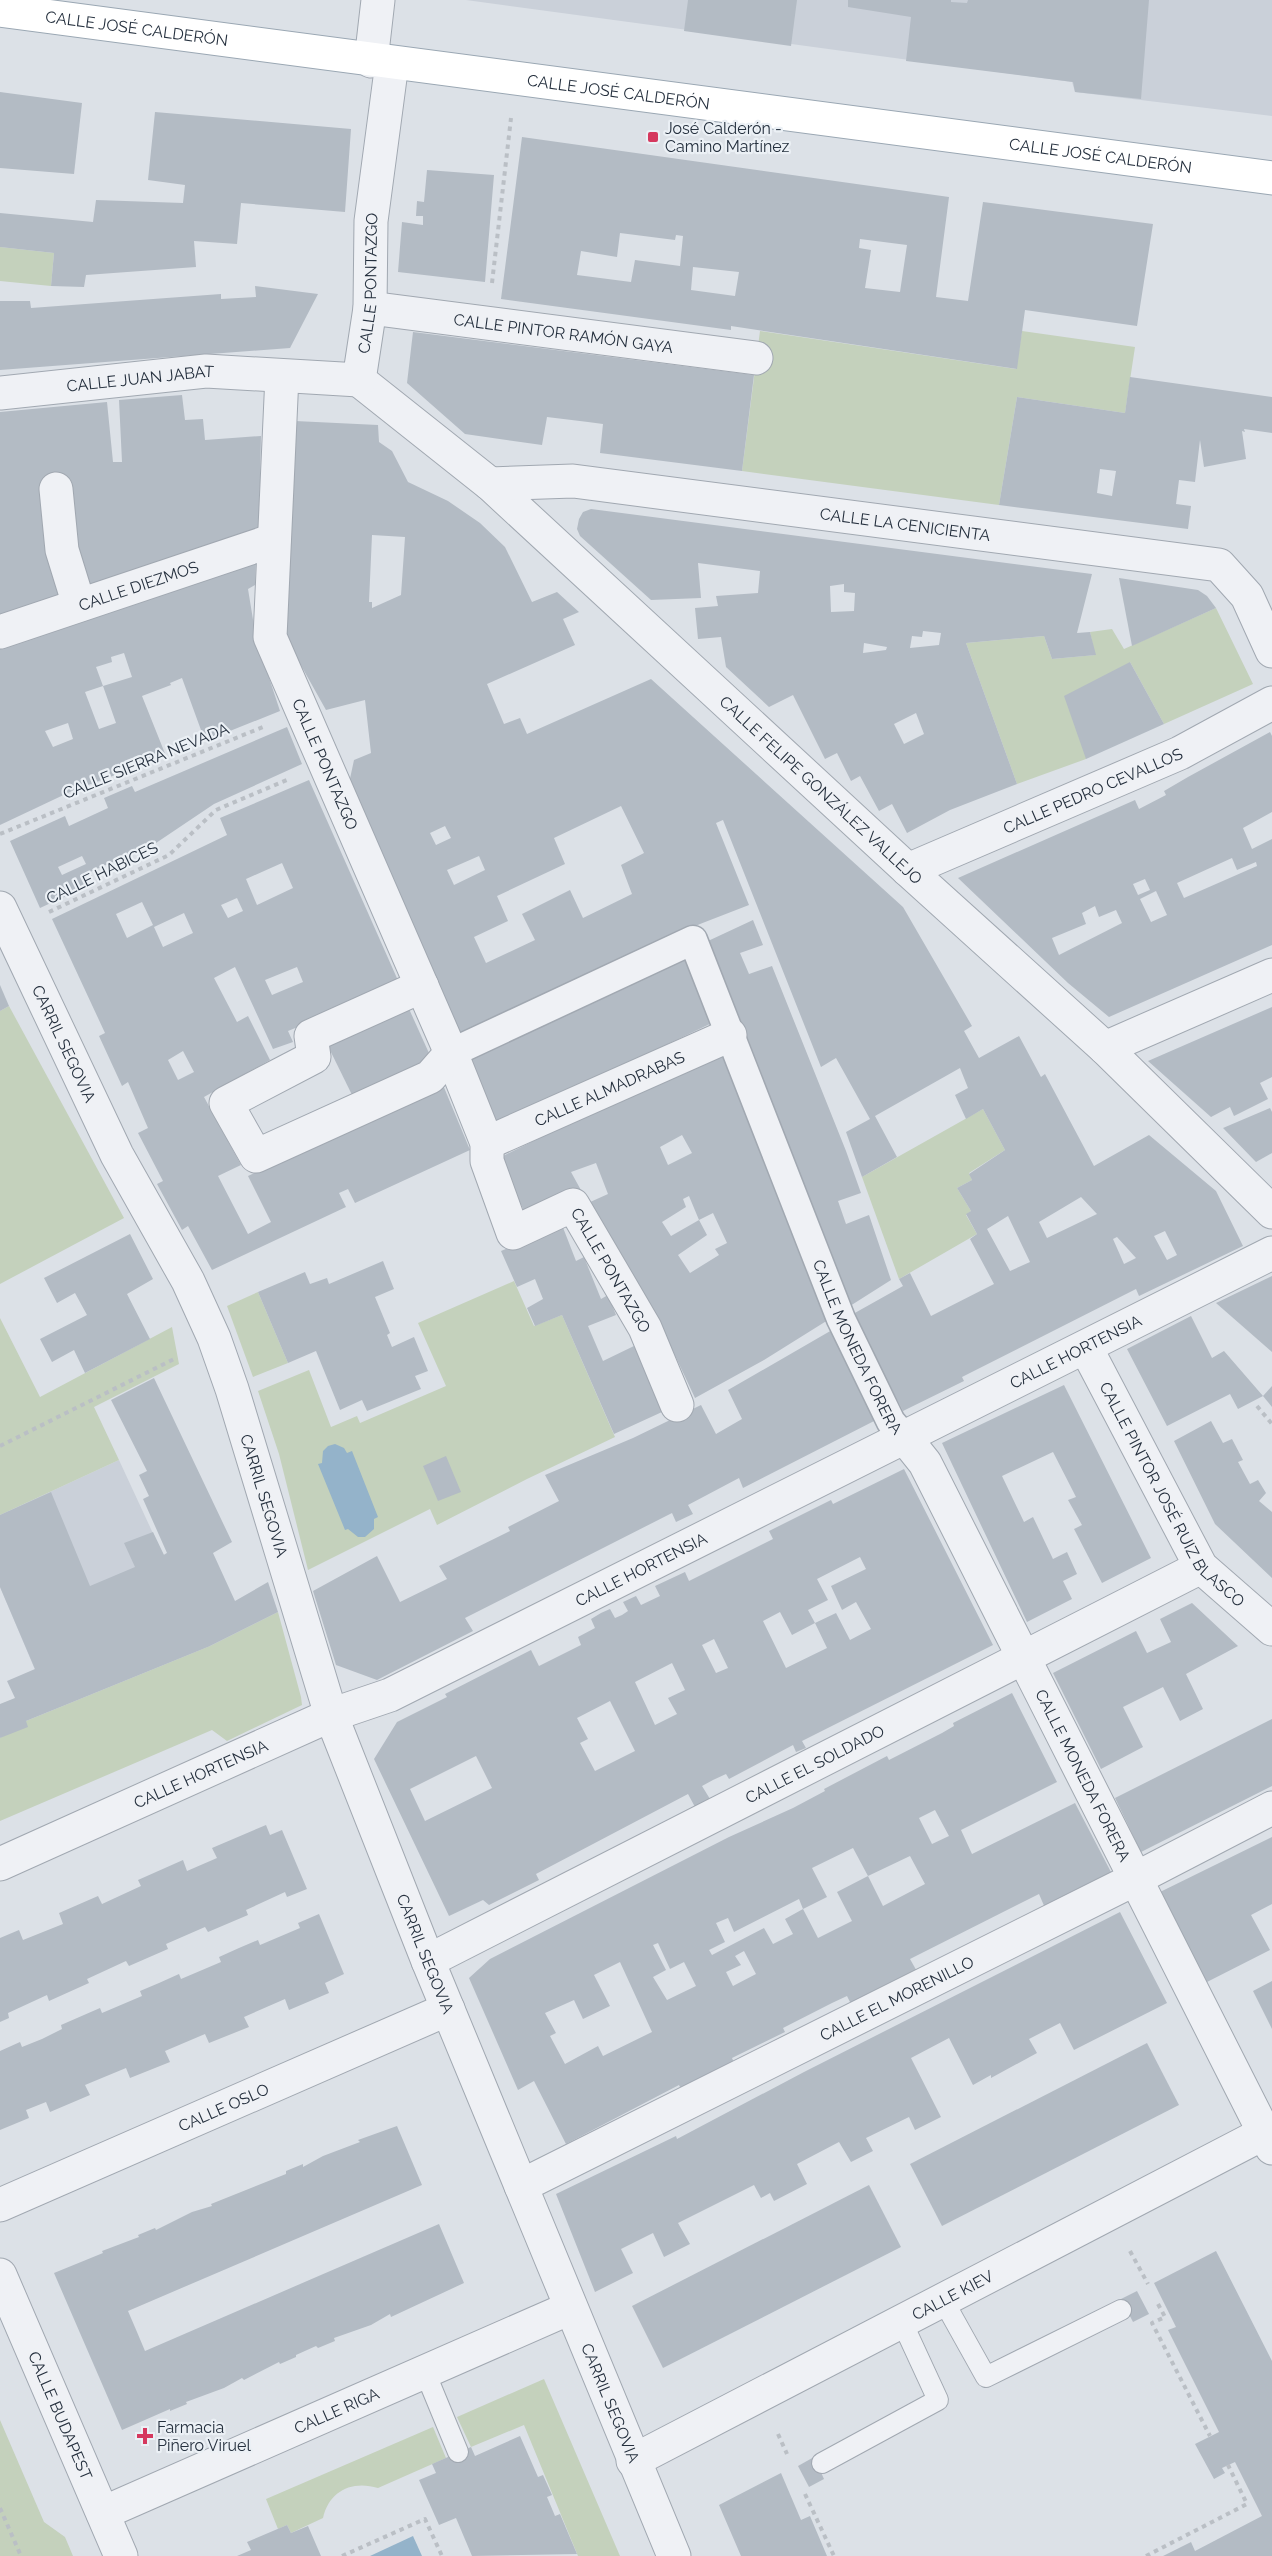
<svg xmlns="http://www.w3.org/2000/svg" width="1272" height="2556" viewBox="0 0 1272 2556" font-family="Raleway,sans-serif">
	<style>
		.built { fill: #cad0d9 }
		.green { fill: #c4d1bc }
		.water { fill: #94b3ca }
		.building { fill: #b3bbc4; fill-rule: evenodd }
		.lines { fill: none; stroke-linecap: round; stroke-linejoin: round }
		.service-casing { stroke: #a1a8b1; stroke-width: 22 }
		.pedestrian-casing { stroke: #a1a8b1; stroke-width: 31 }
		.minor-casing { stroke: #a1a8b1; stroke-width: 35 }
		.primary-casing { stroke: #9aa7b3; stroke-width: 35 }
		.path { stroke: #babfc5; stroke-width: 4; stroke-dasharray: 4.5 4.5; stroke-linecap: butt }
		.service { stroke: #eff1f5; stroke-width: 20 }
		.pedestrian { stroke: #eff1f5; stroke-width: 28 }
		.minor { stroke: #eff1f5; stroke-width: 33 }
		.primary { stroke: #fff; stroke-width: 33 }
		.poi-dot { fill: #d5385e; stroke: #ebf0f5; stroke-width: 2 }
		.labels { text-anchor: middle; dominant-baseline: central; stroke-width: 4.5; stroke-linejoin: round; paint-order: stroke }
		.street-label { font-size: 16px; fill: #25303e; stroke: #ebf0f5 }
		.poi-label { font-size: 16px; fill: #25303e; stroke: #ebf0f5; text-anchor: start }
	</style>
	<rect width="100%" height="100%" fill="#dce1e7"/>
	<g class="built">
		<path d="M466,0H1272V116L1075,92L1072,82Z"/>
		<path d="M119,1460L163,1555L167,1553L210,1646L52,1710L0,1587V1515Z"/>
	</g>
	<g class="green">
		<path d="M0,247L54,253L51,286L0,281Z"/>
		<path d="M760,331L1016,369L1022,331L1135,347L1125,413L1017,397L999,505L742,471Z"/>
		<path d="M1216,608L1253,684L1164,724L1130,662L1086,759L1017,784L966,643L1044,636L1052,659L1095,655L1090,632L1112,629L1124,649Z"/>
		<path d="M9,1006L124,1218L0,1284V1011Z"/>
		<path d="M983,1109L1005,1150L969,1173L972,1180L957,1188L971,1211L966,1215L977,1234L899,1279L862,1177Z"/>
		<path d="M514,1281L534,1326L562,1315L615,1437L527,1479L437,1525L430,1509L308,1570L279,1454L258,1391L309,1370L331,1427L357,1416L360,1423L446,1386L418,1323Z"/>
		<path d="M258,1292L288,1363L253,1377L227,1306Z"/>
		<path d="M0,1318L40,1397L172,1327L179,1364L94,1407L119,1460L0,1515Z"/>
		<path d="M278,1612L301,1697L302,1705L227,1741L212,1730L0,1821V1738L26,1721L210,1646Z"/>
		<path d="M544,2379L620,2556H578L524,2425L471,2447L457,2417Z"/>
		<path d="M0,2420L44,2522L65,2537L73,2556H0Z"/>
		<path d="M433,2427L446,2458L378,2488C352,2480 329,2491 323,2518L291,2533L287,2525L278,2529L266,2499Z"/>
	</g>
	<g class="water">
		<path d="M335,1444L344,1448L347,1453L352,1451L378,1517L374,1519V1529L365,1537H358L348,1529L345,1530L318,1464L322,1463L323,1451L328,1446Z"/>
		<path d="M413,2536L422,2556H370Z"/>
	</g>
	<g class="building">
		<path d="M688,0H797L791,46L684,31Z"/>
		<path d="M848,0H951V2L967,3L968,0H1149L1141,99L1075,92L1073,82L906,61L911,17L848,7Z"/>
		<path d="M0,92L82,103L74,174L0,168Z"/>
		<path d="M155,112L351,129L345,212L241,203L237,244L194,241L196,267L86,275L84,287L51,286L54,253L0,247V213L93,222L96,200L183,203L185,185L148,180Z"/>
		<path d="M522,137L949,197L936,297L968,301L983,202L1153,224L1137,326L1025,310L1017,369L731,326V330L501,299ZM620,233L675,240L676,235L683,236L680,266L635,260L631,282L577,275L581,251L617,257ZM860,239L907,245L900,292L865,288L871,250L859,248ZM693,267L739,272L735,296L691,290Z"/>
		<path d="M427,170L494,175L485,282L398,272L402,222L423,225V216H416L417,201L424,202Z"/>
		<path d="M255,286L318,294L290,348L0,370V301H30L31,308L221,294V299L256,297Z"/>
		<path d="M413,332L754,375L742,471L600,453L603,424L588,422L547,417L542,445L465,434L407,383Z"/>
		<path d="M1130,377L1272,397V433L1244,429L1245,432L1242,431L1246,459L1204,467L1200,440L1195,482L1179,480L1176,504L1191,506L1188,529L999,505L1017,397L1125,413ZM1100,469L1116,471L1112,496L1097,493Z"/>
		<path d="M182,395L185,420L203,419L205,440L261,436L259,527L245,537L67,602L0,621V412L107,402L113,462H122L119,400Z"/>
		<path d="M295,421L378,425L379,442L392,451L408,482L448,501L480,523L505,547L532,602L557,592L579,612L563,619L575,645L487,684L504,724L520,718L527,734L651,679L903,907L972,1026L964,1031L979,1058L1019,1036L1041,1077L1045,1074L1094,1166L1149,1135L1216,1191L1243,1246L1139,1296L1136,1289L962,1377L964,1381L903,1411L853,1314L903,1286L899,1279L910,1273L931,1316L994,1284L970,1239L977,1234L966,1214L971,1211L957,1188L972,1180L969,1174L1005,1150L983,1109L966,1119L955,1095L968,1088L960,1068L875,1116L897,1157L862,1177L846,1132L870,1119L836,1058L821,1067L723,820L716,823L749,905L700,924L460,1037L348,788L354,760L371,753L365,700L326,710L284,635ZM372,535L405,537L401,595L372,608V602H369ZM621,806L644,853L621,865L632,894L583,918L570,890L522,914L535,940L486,963L474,937L508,921L497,896L565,864L554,838ZM445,826L451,838L436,845L430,833ZM479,856L485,870L454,885L447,870ZM1081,1197L1097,1214L1047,1238L1039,1222ZM1008,1216L1030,1262L1010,1271L987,1229ZM1165,1231L1177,1255L1167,1260L1154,1236ZM1117,1237L1136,1258L1124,1264L1113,1239Z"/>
		<path d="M591,509L1092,574L1077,633L1090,632L1096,655L1052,659L1044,636L966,643L1017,784L950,810L907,833L892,804L879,811L860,776L851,781L837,753L825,759L793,695L769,707L726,667L721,637L698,639L695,608L718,606L716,596L758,593L760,571L698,563L701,598L651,600L580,536L577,529L579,519L583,512ZM844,584V592L855,593L854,611L831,612L830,586ZM923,631L941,633L939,645L910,648L912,636L922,637ZM864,643L887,647L886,650L863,653ZM916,713L924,734L904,744L894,724Z"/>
		<path d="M256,559L255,585L248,589L256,638L280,711L205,741L182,678L170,683L171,685L142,696L166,756L72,791L0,825V644ZM124,653L132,677L103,686L116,723L99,729L85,692L103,686L96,667L112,662L111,657ZM68,723L73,739L53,747L45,731Z"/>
		<path d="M1119,578L1198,590L1207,596L1216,608L1132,646Z"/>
		<path d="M1130,662L1164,724L1086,759L1064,696Z"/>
		<path d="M287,727L302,764L214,804L156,843L90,872L94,883L40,908L10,841L65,816L69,826L108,808L104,798L132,786L135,792ZM82,856L86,864L62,875L58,867Z"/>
		<path d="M1270,732L1272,736V812L1243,828L1252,849L1272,839V945L1109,1017L1068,983L958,878L1135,800L1139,809L1166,795L1164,791L1188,777ZM1232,858L1237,870L1256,862L1257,866L1184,898L1177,883ZM1145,879L1150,890L1138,895L1133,884ZM1156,891L1167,915L1151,922L1140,899ZM1095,906L1099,917L1116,910L1122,923L1059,955L1052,938L1086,924L1082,913Z"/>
		<path d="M309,780L400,985L288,1031L293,1042L273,1049L235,967L214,978L237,1022L248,1016L270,1060L204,1097L241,1165L218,1176L248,1234L271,1222L248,1176L443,1085L470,1150L355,1203L348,1189L339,1193L346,1207L212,1270L188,1226L182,1230L157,1184L163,1181L138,1133L148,1128L128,1082L122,1086L99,1036L105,1033L52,919L227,835L220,818ZM282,863L293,888L257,905L246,879ZM237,898L243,911L228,918L221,905ZM142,902L153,925L127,938L116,914ZM184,913L193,933L163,947L154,927ZM297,967L303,982L272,995L265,980ZM183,1051L194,1072L178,1080L168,1060Z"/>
		<path d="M753,920L763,945L740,953L749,974L772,966L846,1151L861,1193L838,1201L846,1224L869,1215L891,1280L850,1306L708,941Z"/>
		<path d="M684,952L714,1022L498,1125L466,1053Z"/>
		<path d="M0,985L9,1006L0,1011Z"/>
		<path d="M405,1000L433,1062L355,1101L326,1042Z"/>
		<path d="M1272,1007V1077L1260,1083L1268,1099L1234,1116L1230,1107L1211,1117L1148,1061Z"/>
		<path d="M724,1048L828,1320L764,1360L695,1398L657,1317L588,1203L608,1194L596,1163L571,1172L582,1192L527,1217L499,1158ZM682,1135L692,1153L668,1165L660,1147ZM689,1196L699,1220L671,1236L662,1222L686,1207L683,1199ZM713,1213L727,1243L715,1249L719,1255L690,1273L678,1255L707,1235L699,1220Z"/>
		<path d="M1270,1108L1272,1112V1153L1256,1162L1223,1128Z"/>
		<path d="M562,1225L576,1261L584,1257L601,1299L608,1295L616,1315L588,1326L603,1361L634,1346L662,1412L614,1434L562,1315L535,1326L527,1308L543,1299L535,1279L517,1287L501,1251Z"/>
		<path d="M130,1234L153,1279L127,1294L150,1339L85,1373L74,1350L52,1362L40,1339L87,1315L75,1293L57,1303L44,1278Z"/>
		<path d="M383,1261L394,1289L375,1297L390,1333L387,1335L392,1347L414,1337L428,1371L415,1376L421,1389L367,1411L362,1400L340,1410L316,1351L288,1363L258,1292L305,1272L310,1284L327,1278L329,1284Z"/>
		<path d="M1272,1276V1352L1216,1303Z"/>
		<path d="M1191,1316L1212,1358L1224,1351L1263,1396L1238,1409L1230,1394L1167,1426L1127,1349Z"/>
		<path d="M832,1330L878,1419L743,1488L739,1478L688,1505L693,1514L676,1522L672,1513L465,1618L473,1631L377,1680L336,1665L313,1591L377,1556L400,1602L447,1579L439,1566L510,1531L508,1527L559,1501L545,1475L633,1438L701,1405L716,1434L742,1419L728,1390Z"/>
		<path d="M154,1378L232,1542L213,1553L235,1601L268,1582L278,1612L210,1646L26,1721L28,1727L0,1738V1704L15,1698L7,1681L35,1669L0,1587V1515L51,1492L90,1586L135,1567L124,1543L153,1532L164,1555L167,1553L143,1499L149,1496L139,1475L147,1471L111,1400Z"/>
		<path d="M1064,1385L1151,1558L1102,1583L1074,1529L1082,1525L1068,1500L1076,1497L1053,1452L1002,1476L1024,1522L1033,1517L1053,1559L1067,1552L1077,1574L1063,1581L1072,1599L1027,1622L942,1443Z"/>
		<path d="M1272,1386V1407L1263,1396Z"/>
		<path d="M1211,1421L1223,1443L1232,1439L1243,1460L1238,1462L1250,1484L1258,1480L1266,1493L1259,1501L1272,1512V1578L1215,1524L1174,1441Z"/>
		<path d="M446,1456L461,1492L438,1501L423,1466Z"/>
		<path d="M904,1469L993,1645L802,1741L806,1748L796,1752L793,1745L729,1779L726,1774L713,1780L702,1786L710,1799L695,1807L688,1794L536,1874L539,1880L489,1905L483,1900L449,1916L374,1759L397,1722L447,1697L445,1694L531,1650L539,1666L581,1645L578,1637L595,1628L591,1619L601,1613L610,1609L615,1618L622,1615L628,1611L623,1602L636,1596L641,1605L660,1596L655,1586L685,1572L689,1581L773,1539L769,1531L831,1500L833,1504ZM860,1557L866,1569L831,1586L842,1610L856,1602L871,1629L850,1640L836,1613L815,1623L827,1648L786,1668L763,1621L780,1612L792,1635L815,1623L808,1610L828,1600L817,1579ZM714,1639L728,1668L716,1673L702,1645ZM672,1663L685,1690L668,1698L677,1714L655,1725L635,1682ZM610,1701L635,1751L595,1771L580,1743L588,1739L577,1718ZM476,1756L492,1788L425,1821L410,1789Z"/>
		<path d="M1192,1603L1238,1646L1186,1674L1203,1709L1180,1721L1163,1687L1123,1707L1143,1747L1101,1769L1053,1673L1136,1631L1147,1653L1171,1642L1160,1619Z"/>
		<path d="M1012,1693L1057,1782L961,1830L972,1854L1075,1803L1112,1874L1045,1908L1039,1894L910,1959L919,1975L853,2008L847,1996L832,2003L783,2028L785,2032L732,2058L735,2065L682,2091L679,2085L566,2144L534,2081L518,2090L469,1978L490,1959L729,1837L793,1808L825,1791L824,1789L887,1756L889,1760L942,1733L954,1726L953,1723ZM935,1810L949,1836L932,1844L919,1818ZM853,1848L868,1876L910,1856L925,1884L883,1906L868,1876L837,1892L852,1921L818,1938L803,1909L785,1919L793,1934L773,1944L764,1928L712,1955L709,1950L725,1942L716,1923L728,1918L734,1932L799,1899L803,1909L827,1897L812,1868ZM658,1943L670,1969L684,1962L696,1986L667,2000L653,1977L666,1970L653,1945ZM744,1951L756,1974L733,1986L726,1972L741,1965L735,1956ZM620,1962L652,2032L603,2056L598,2046L565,2064L550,2036L556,2033L545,2013L574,2000L583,2019L610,2006L594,1975Z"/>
		<path d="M1272,1719V1786L1141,1852L1115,1798Z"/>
		<path d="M266,1825L270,1835L282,1830L307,1889L287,1897L285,1892L246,1910L248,1915L208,1932L205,1927L166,1944L168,1949L129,1966L126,1961L87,1979L89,1983L49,2001L47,1995L8,2013L9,2018L0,2022V1938L19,1930L23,1940L63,1924L59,1913L98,1896L102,1904L141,1886L138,1880L183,1860L187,1871L217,1858L212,1848Z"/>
		<path d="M1272,1837V1904L1251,1915L1270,1950L1205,1983L1158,1893Z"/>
		<path d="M1120,1912L1167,2003L1074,2050L1060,2023L1029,2039L1037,2053L991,2078V2075L973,2085L949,2038L911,2058L941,2117L915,2130L909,2117L866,2138L873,2151L851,2162L839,2142L797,2164L807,2184L774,2201L770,2193L761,2198L754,2185L678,2223L690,2244L664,2257L653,2233L621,2249L633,2273L595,2292L556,2194L676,2136L677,2139L804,2072Z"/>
		<path d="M319,1914L344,1974L325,1983L329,1993L289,2010L285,1999L244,2017L249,2027L209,2043L205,2034L165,2051L170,2062L130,2078L126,2068L85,2085L90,2095L50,2112L46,2102L26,2110L29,2118L0,2130V2051L20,2042L22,2047L42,2039L62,2029L61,2025L100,2008L102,2013L142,1996L140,1991L159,1983L179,1974L181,1979L221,1962L219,1957L239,1948L258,1940L260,1945L300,1928L298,1923Z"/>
		<path d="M1272,1981V2029L1253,1991Z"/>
		<path d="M1147,2043L1179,2105L942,2226L910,2164Z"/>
		<path d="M397,2126L422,2185L128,2311L137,2332L145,2351L439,2224L464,2283L391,2317L390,2314L371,2325L334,2338L335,2341L318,2348L316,2346L296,2355V2357L280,2364L279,2362L244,2380L242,2378L224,2388L186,2402L187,2404L170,2411V2409L122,2430L54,2273L103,2253L102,2251L139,2237L138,2235L155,2228L156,2230L192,2212L212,2206L211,2204L286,2174V2171L303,2164V2167L323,2156L360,2142L358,2140Z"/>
		<path d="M869,2185L901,2247L663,2368L632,2306Z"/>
		<path d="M1216,2251L1272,2361V2556H1163L1191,2542L1195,2551L1262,2516L1235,2462L1222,2468L1225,2473L1214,2479L1195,2444L1219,2432L1168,2330L1176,2327L1154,2283Z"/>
		<path d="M1137,2291L1149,2314L1133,2322L1121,2299Z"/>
		<path d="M520,2436L538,2477L543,2475L552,2495L547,2497L555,2516L560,2514L577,2554L472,2556L456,2518L439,2525L419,2480L436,2473L432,2464L471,2447L475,2456Z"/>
		<path d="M814,2457L824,2479L809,2487L798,2466Z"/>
		<path d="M781,2473L801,2520L810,2516L827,2556H741L719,2505Z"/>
		<path d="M287,2525L291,2533L308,2526L321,2556H237L251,2550L247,2542Z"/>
	</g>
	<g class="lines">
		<g class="service-casing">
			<g id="service">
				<path d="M943,2300L986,2377L1121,2310"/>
				<path d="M425,2372L458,2452"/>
				<path d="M822,2463L938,2400L902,2322"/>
			</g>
		</g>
		<g class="pedestrian-casing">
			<g id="pedestrian">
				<path id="s1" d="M451,1053L693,940L841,1319L891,1422L905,1438"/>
			</g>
		</g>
		<g class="minor-casing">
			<g id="minor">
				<path d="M371,61L378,0"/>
				<path id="s2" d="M370,308L756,358"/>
				<path id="s3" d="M282,376L270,637L451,1053L487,1143V1161L513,1233L573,1205L645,1328L677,1405"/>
				<path id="s4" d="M359,380L490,484L908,870L1105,1048L1272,1212"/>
				<path id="s5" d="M0,393L206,371L359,380L370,308L371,221L392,63"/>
				<path id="s6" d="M490,484L573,481L1219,565L1247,596L1272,651"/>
				<path d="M56,489L62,550L79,605"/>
				<path id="s7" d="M0,632L274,540"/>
				<path id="s8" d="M908,870L1180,753L1272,703"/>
				<path id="s9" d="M0,908L117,1155L188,1281L214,1338L232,1389L331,1715L428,1961L674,2556"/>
				<path d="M422,986L311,1036L314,1057L226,1103L256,1156L430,1077L451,1053"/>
				<path d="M1105,1048L1272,975"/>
				<path id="s10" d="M487,1143L730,1035"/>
				<path id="s11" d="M1086,1348L1201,1567L1272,1629"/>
				<path id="s12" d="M905,1438L925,1463L1272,2148"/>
				<path id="s13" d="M0,1864L331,1715L390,1695L1272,1253"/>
				<path id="s14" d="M428,1961L1201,1567"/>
				<path id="s15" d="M521,2186L1135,1879L1272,1808"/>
				<path id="s16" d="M0,2205L448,2009"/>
				<path id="s17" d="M0,2275L121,2556"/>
				<path id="s18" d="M633,2461L1272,2129"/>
				<path id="s19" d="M103,2513L570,2308"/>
			</g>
		</g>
		<g class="primary-casing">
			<g id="primary">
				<path id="s20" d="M0,10L1272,178"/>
			</g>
		</g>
		<g class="path">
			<path d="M492,283L511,118"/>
			<path d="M0,834L263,727"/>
			<path d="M49,912L169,855L216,810L287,780"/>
			<path d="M1257,1406L1272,1424"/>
			<path d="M0,1446L176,1358"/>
			<path d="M1130,2251L1148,2284"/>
			<path d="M1158,2304L1165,2317L1152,2323L1210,2436"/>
			<path d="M778,2434L787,2454"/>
			<path d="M805,2494L834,2556"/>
			<path d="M0,2508L21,2556"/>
			<path d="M342,2556L425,2519L442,2556"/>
			<path d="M1146,2556L1247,2504L1228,2465"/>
		</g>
		<use href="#service" class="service"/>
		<use href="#pedestrian" class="pedestrian"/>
		<use href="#minor" class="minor"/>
		<use href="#primary" class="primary"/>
	</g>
	<g class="poi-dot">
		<rect x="647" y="131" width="12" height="12" rx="3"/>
		<path d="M142 2427h6v6h6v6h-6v6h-6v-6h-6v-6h6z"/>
	</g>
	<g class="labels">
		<g class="street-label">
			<text stroke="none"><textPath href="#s20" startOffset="138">CALLE JOSÉ CALDERÓN</textPath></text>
			<text stroke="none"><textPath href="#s20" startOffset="624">CALLE JOSÉ CALDERÓN</textPath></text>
			<text stroke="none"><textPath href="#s20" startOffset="1110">CALLE JOSÉ CALDERÓN</textPath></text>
			<text stroke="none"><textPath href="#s5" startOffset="458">CALLE PONTAZGO</textPath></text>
			<text stroke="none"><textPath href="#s2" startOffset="195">CALLE PINTOR RAMÓN GAYA</textPath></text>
			<text stroke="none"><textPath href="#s5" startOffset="141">CALLE JUAN JABAT</textPath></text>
			<text stroke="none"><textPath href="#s6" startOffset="418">CALLE LA CENICIENTA</textPath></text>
			<text stroke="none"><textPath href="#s7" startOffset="146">CALLE DIEZMOS</textPath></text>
			<text transform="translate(146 761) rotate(-22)">CALLE SIERRA NEVADA</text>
			<text stroke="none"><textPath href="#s3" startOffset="400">CALLE PONTAZGO</textPath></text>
			<text stroke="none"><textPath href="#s4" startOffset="618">CALLE FELIPE GONZÁLEZ VALLEJO</textPath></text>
			<text stroke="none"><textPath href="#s8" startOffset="201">CALLE PEDRO CEVALLOS</textPath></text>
			<text transform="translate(102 873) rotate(-26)">CALLE HABICES</text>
			<text stroke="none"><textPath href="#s9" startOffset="150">CARRIL SEGOVIA</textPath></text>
			<text stroke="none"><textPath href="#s10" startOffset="134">CALLE ALMADRABAS</textPath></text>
			<text stroke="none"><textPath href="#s3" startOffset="1048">CALLE PONTAZGO</textPath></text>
			<text stroke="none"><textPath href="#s1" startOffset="706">CALLE MONEDA FORERA</textPath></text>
			<text stroke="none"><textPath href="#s13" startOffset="1192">CALLE HORTENSIA</textPath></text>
			<text stroke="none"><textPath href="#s11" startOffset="171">CALLE PINTOR JOSÉ RUIZ BLASCO</textPath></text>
			<text stroke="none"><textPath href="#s9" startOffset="646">CARRIL SEGOVIA</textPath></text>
			<text stroke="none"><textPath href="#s13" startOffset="706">CALLE HORTENSIA</textPath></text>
			<text stroke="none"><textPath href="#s14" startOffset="434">CALLE EL SOLDADO</textPath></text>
			<text stroke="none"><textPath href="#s13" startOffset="220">CALLE HORTENSIA</textPath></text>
			<text stroke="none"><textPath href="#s12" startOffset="382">CALLE MONEDA FORERA</textPath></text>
			<text stroke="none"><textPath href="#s9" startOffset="1132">CARRIL SEGOVIA</textPath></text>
			<text stroke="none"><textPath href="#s15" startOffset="420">CALLE EL MORENILLO</textPath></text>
			<text stroke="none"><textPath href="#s16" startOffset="244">CALLE OSLO</textPath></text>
			<text stroke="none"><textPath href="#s18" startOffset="360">CALLE KIEV</textPath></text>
			<text stroke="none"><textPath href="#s9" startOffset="1618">CARRIL SEGOVIA</textPath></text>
			<text stroke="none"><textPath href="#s19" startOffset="255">CALLE RIGA</textPath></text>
			<text stroke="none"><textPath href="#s17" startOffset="153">CALLE BUDAPEST</textPath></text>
		</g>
		<g class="poi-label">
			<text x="665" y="128">José Calderón -<tspan x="665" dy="18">Camino Martínez</tspan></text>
			<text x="157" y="2427">Farmacia<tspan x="157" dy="18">Piñero Viruel</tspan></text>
		</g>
	</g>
</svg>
